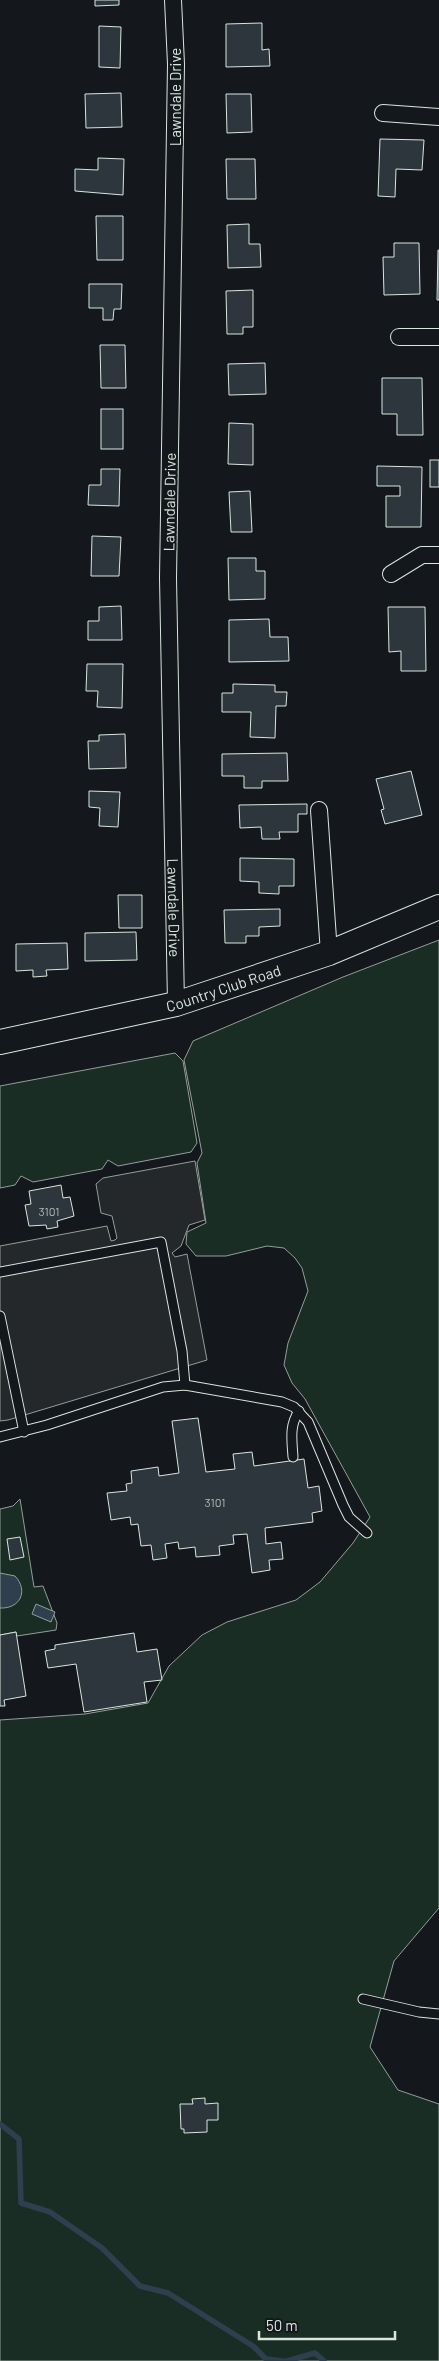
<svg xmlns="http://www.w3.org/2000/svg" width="439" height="2361" viewBox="0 0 439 2361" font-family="Barlow,sans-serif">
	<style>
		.green { fill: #1a2d24; stroke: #939e99 }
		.parking { fill: #24282b; stroke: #939e99 }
		.water { fill: #2f3f4d; stroke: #939e99 }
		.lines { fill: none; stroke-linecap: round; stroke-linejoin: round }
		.stream { stroke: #2f3f4d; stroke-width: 5.5 }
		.building { fill: #2c363c; stroke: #d8e6dc }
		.service-casing { stroke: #d8e6dc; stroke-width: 11 }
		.minor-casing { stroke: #d8e6dc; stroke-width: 18 }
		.secondary-casing { stroke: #d8e6dc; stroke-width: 26 }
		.service { stroke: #14181c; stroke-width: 9 }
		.minor { stroke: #14181c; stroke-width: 16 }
		.secondary { stroke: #14181c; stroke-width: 24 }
		.labels { text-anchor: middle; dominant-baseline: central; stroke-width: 4; stroke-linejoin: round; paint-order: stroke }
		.number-label { font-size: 12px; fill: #adbab4 }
		.street-label { font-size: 15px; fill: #d8e6dc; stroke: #14181c }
	</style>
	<rect width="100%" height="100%" fill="#14181c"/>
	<g class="green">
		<path d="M439,940V1908L394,1961L370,2047L398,2090L439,2104V2361H0V1720L85,1714L148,1703L169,1666L202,1635L227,1622L296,1600L320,1582L353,1543L370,1517L305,1399L292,1383L284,1365L288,1343L308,1291L302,1268L295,1258L284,1248L267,1246L226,1256H196L186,1244L187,1232L206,1223L197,1163L202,1153L184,1060L193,1041L343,977Z"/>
		<path d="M175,1053L183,1061L197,1143L191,1152L118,1166L108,1160L102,1169L33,1182L21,1176L15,1185L0,1188V1086Z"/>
		<path d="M20,1499L34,1587L43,1586L57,1623L56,1630L17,1636L16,1632L0,1635V1509L13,1506Z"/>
	</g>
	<path class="parking" d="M195,1161L205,1220L189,1225L181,1246L172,1253L175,1257L187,1254L207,1360L8,1420L0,1421V1246L107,1226L111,1241L115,1240L117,1238L112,1216L101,1213L96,1184L103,1178Z"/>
	<g class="water">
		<path d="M0,1573L15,1576C29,1591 20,1609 0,1608Z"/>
		<path d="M36,1604L55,1612L51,1622L32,1614Z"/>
	</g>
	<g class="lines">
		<g class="stream">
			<path d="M0,2124L19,2139L21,2203L50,2212L102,2248L140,2286L168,2293L253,2346L266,2359L283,2361"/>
			<path d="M287,2361L315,2353L324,2361"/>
		</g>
	</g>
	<g class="building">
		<path d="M95,0H119V5L95,6Z"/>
		<path d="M262,23V50L269,49L270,66L226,67V24Z"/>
		<path d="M99,26L121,27L120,68L99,67Z"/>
		<path d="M121,93L122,127L86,128L85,94Z"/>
		<path d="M226,94H251L252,132L227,133Z"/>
		<path d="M380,139L424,140L422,170L396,169L395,197L378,196Z"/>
		<path d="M98,158L124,159L123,195L75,191V169L98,170Z"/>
		<path d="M226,159H255L256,199H227Z"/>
		<path d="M96,216H123V260H97Z"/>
		<path d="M249,224V244H260L261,267L228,268L227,225Z"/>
		<path d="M394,243H419L420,294L384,295L383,257H394Z"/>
		<path d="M438,250H439V300H437Z"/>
		<path d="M89,284H122L121,309H114L113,320H103V308H89Z"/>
		<path d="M253,290V327H243V334H227L226,291Z"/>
		<path d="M100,345H125L126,388H101Z"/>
		<path d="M265,363L266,394L229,395L228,364Z"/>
		<path d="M382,378H422L423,435H397V414H382Z"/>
		<rect x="101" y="409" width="22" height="40"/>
		<path d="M229,423L253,424V465L228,464Z"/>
		<rect x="430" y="460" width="9" height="27"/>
		<path d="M377,466L422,467L421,527H386V496H400V486H377Z"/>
		<path d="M101,469H120L119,506L88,505L89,485H101Z"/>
		<path d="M250,491L252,532H231L229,492Z"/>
		<path d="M92,536L121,537L119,576H91Z"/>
		<path d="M228,558H256V571H265V599L229,600Z"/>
		<path d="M121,606L122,640H88V621H99V607Z"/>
		<path d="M388,607H425L426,671H401V651L389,652Z"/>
		<path d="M269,619L270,637H288L289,661L229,662V620Z"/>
		<path d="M87,664H123L122,708L97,707L98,691H86Z"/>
		<path d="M233,684L275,685V692H287L286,706H276L275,738L250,737L251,712H222V693H233Z"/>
		<path d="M125,734L126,768L89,769L88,741H99V735Z"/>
		<path d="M287,753L288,781H262V788H244V776H222V754Z"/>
		<path d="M411,771L422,815L385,824L381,810L384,809L376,779Z"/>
		<path d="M89,791L120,792L118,827L99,826L100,808L89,807Z"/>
		<path d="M307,804V814H298V832H279L280,839H262L261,827L240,828L239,805Z"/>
		<path d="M240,858L294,859V886H279V894L259,893V882L240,881Z"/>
		<path d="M118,895H142V928H119Z"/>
		<path d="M280,909V926L259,927V936H246V943H225L224,910Z"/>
		<path d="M136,932L137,960L85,961V933Z"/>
		<path d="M67,943L68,969L46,970L47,976L33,977V970L16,971V944Z"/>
		<path d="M61,1185L63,1198L70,1197L74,1216L57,1221L58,1227L47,1229L46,1225L29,1226L25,1205L31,1204L29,1191Z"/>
		<path d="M198,1418L206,1472L235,1469L233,1454L252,1452L254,1466L304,1459L308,1488L319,1486L322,1511L312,1513L313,1522L265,1528L266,1544L281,1542L283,1559L269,1560L270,1570L252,1573L247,1534L233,1535L234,1544L219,1546L220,1555L196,1557L195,1547L179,1549L178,1542L165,1544L167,1558L153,1560L151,1545L141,1546L138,1524L131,1525L130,1517L111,1520L107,1493L127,1491L126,1484L132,1483L131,1471L158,1467L159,1476L179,1473L172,1421Z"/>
		<path d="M20,1537L24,1557L10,1560L7,1539Z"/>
		<path d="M16,1632L26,1696L4,1700L5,1706H0V1635Z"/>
		<path d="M134,1633L137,1652L157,1649L162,1680L144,1682L147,1702L84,1712L76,1664L48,1668L45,1651L55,1649V1645Z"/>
		<path d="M205,2098V2104L218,2103V2120H207V2132L184,2133V2129H181L180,2104H193L192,2099Z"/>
	</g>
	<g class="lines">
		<g class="service-casing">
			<g id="service">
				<path d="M0,1272L161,1242L182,1351L185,1385"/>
				<path d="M0,1316L24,1432"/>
				<path d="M0,1437L47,1425L163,1387L185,1385L282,1402L294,1407L308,1422L343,1505L349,1517L367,1533"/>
				<path d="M293,1457C292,1440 289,1426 299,1411"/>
				<path d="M363,1999L419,2012L439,2014"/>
			</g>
		</g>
		<g class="minor-casing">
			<g id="minor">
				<path id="s1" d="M173,0L176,64L168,578L176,1004"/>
				<path d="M383,113L439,117"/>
				<path d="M399,337H439"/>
				<path d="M391,574L422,555H439"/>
				<path d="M319,810L329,953"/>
			</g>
		</g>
		<g class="secondary-casing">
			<g id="secondary">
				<path id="s2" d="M0,1042L176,1004L329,953L439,907"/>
			</g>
		</g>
		<use href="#service" class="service"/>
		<use href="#minor" class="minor"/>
		<use href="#secondary" class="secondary"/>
	</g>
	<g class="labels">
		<g class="number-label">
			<text x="49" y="1211">3101</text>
			<text x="215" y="1502">3101</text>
		</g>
		<g class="street-label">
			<text transform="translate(175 97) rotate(-90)">Lawndale Drive</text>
			<text transform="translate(169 502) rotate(-89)">Lawndale Drive</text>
			<text stroke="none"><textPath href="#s1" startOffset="908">Lawndale Drive</textPath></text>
			<text stroke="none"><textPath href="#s2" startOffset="230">Country Club Road</textPath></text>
		</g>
	</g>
	<path d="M259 2331v8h136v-8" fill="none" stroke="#d8e6dc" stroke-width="2.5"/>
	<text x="266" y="2331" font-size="15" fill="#d8e6dc" stroke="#14181c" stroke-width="4" paint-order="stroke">50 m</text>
</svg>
